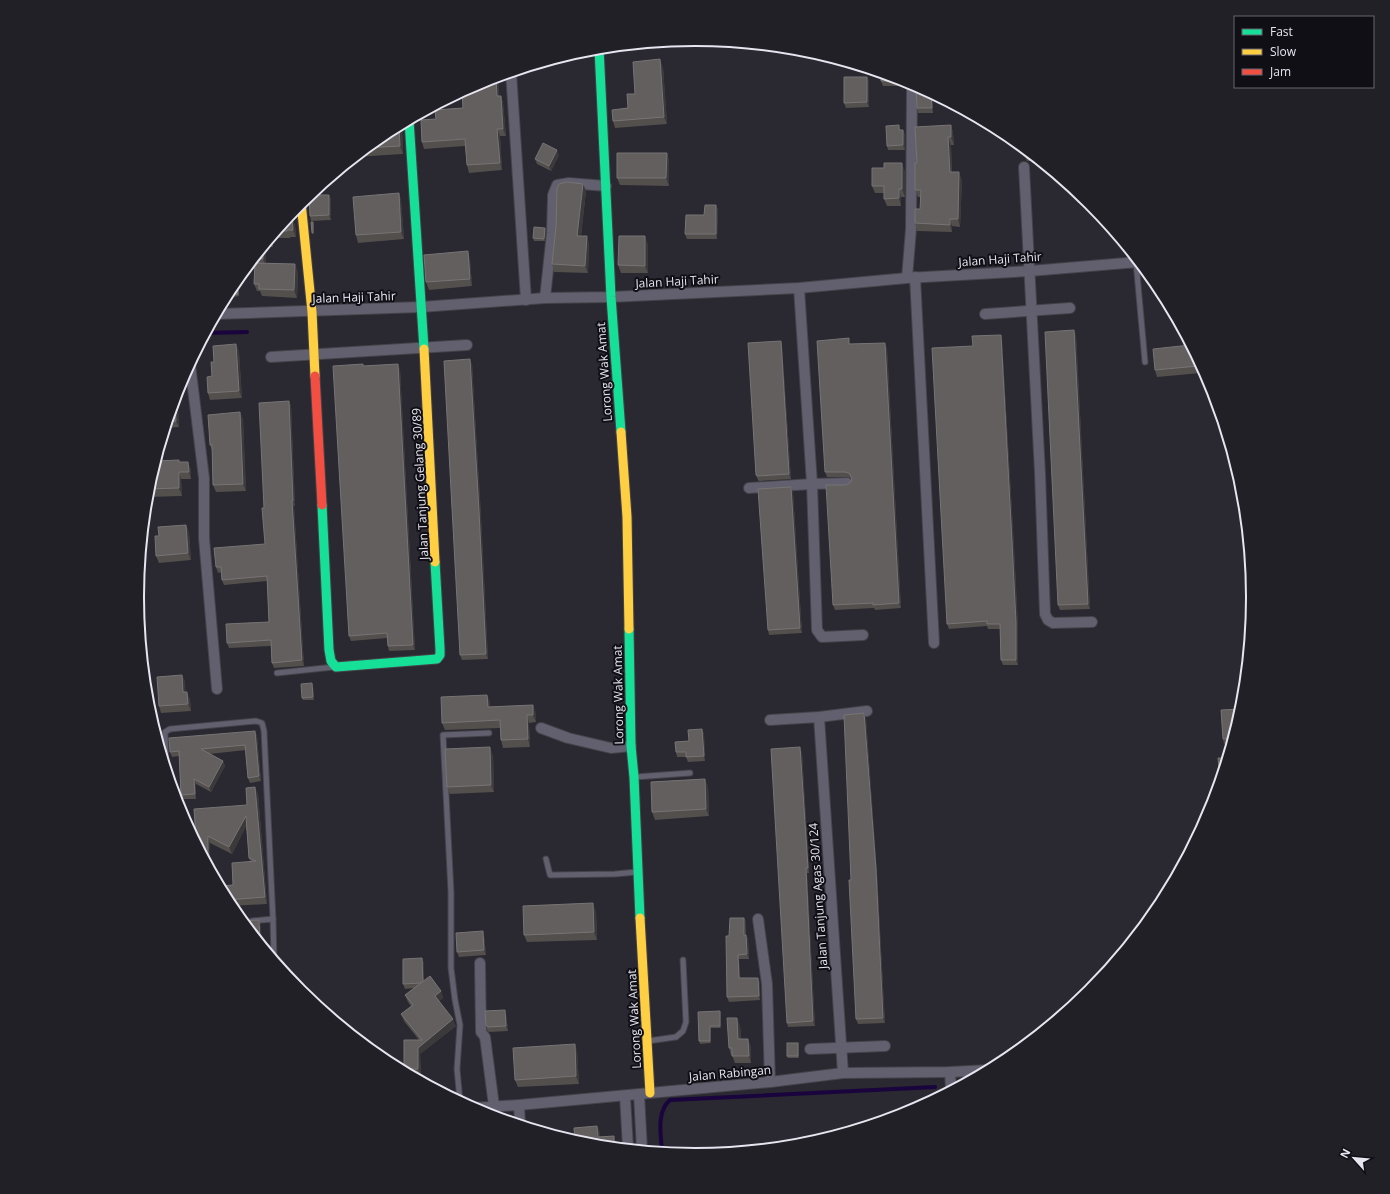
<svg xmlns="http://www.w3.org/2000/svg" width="1390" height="1194" viewBox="0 0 1390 1194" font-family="'Open Sans',sans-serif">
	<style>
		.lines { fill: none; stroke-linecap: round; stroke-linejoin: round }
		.stream { stroke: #19043d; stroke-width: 4 }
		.lane-casing { stroke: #45434a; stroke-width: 7 }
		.street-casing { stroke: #45434a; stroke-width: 12 }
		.fast-casing { stroke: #45434a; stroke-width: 11 }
		.slow-casing { stroke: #45434a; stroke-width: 11 }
		.jam-casing { stroke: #45434a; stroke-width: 11 }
		.lane { stroke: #62606f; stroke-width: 5 }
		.street { stroke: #62606f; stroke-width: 10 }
		.fast { stroke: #16e098; stroke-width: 9 }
		.slow { stroke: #ffcf43; stroke-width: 9 }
		.jam { stroke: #f24e42; stroke-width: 9 }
		.wall { fill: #534f4c }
		.shaded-wall { fill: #3c393a }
		.building { fill: #635f5e; stroke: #777475 }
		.labels { text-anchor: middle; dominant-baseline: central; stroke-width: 4; stroke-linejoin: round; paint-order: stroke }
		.street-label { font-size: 12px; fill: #e6e5f0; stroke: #100f16 }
		.rim { fill: none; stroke: #e6e5f0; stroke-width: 2 }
	</style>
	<rect width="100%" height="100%" fill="#2a2830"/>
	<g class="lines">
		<g class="stream">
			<path d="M206,333L247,332"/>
			<path d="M662,1152C661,1135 656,1112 670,1100L935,1087"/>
		</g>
		<g class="lane-casing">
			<g id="lane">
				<path d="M1136,262L1145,362"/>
				<path d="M277,673L334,667"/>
				<path d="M166,766L165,732L170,729L256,721L262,723L264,731L273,919"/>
				<path d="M635,777L690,773"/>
				<path d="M546,859L550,875L615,874L637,872"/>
				<path d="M252,921L273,919L274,959"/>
				<path d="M648,1041L676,1037L683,1031L686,1022L683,960"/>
				<path d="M460,1101L457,1069L460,1025L455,1000L451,968V892L443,735L489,733"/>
			</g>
		</g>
		<g class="street-casing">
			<g id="street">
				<path d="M511,72L526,300"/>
				<path d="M1024,167L1040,473L1045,614L1048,620L1053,623L1092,622"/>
				<path d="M915,277L934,643"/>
				<path d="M907,278L911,229L912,83"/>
				<path d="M799,288L812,484L817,630L822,637L863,635"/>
				<path d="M545,298L552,233L553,195L557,185L569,183L606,186"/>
				<path d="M216,314L421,307L545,298L611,297L799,288L907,278L1030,271L1138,262"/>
				<path d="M985,314L1070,308"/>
				<path d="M271,357L467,345"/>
				<path d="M190,364L204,478V538L217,689"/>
				<path d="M749,488L812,484L847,483"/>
				<path d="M819,717L843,1073"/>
				<path d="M770,720L819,717L867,711"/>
				<path d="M541,728L568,738L611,748L631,746"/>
				<path d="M758,919L767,984L770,1082"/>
				<path d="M480,963L481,1032L485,1037L494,1106"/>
				<path d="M810,1049L885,1046"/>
				<path d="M950,1072L951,1090"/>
				<path d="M639,1094L642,1150"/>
				<path d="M625,1096L628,1148"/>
				<path d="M519,1105L520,1124"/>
				<path d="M473,1108L519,1105L770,1082L843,1073L950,1072L989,1070"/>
			</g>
		</g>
		<g class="fast-casing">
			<g id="fast">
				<path d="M599,48L611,297L621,432"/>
				<path d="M409,120L424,349"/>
				<path d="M322,505L329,650L331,661L336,667L437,659L440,655V649L435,562"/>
				<path d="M629,629L631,746L634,777L640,918"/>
			</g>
		</g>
		<g class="slow-casing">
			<g id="slow">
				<path d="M301,202L312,312L315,376"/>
				<path d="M424,349L435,562"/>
				<path d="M621,432L627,517L629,629"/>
				<path d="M640,918L650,1093"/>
			</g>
		</g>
		<g class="jam-casing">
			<path id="jam" d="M315,376L322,505"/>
		</g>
		<use href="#lane" class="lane"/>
		<use href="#street" class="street"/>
		<use href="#fast" class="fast"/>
		<use href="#slow" class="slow"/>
		<use href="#jam" class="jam"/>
	</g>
	<g class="wall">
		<path d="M663,67L667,124L615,128L613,121L628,108L635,94Z"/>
		<path d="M498,77L499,96H501L503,103L506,136H500L502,170L469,173L467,165L465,146L424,149L422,142L436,119L463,108L482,81Z"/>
		<path d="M867,77L869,81V107L846,108L844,103Z"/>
		<path d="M901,79V86H883L881,81Z"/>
		<path d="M916,86L933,95V113H918L917,108Z"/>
		<path d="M402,124L403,154L355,157L385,133Z"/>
		<path d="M899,125L900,130H903L905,135V150H888L887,146Z"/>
		<path d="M951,125L953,133L954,145H951L952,172L962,180L960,227L952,226V232L917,231L915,223L920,209V197H918L915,190L917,163Z"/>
		<path d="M1024,148L1039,161H1027L1024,154Z"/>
		<path d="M667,153L669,161V186L620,185L617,178Z"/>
		<path d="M559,155L551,171L537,164L535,159Z"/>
		<path d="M1039,161L1045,166H1041Z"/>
		<path d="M905,171V197H901V206H887L884,199V193H875L872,186Z"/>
		<path d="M583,184L586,191L581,236L589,243L588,273L554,272L552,264Z"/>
		<path d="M399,193L401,201L404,239L358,243L356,235Z"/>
		<path d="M331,199V220L311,221L310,216Z"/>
		<path d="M716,205L718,210L717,239H687L685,234Z"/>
		<path d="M289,217L295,225L296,237H290V238H273V247H266V263L298,272L297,298L262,296L260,291H257L254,284L255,266H248Z"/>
		<path d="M545,228L546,230L545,241H534L533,238Z"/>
		<path d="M648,244V273H621L618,265Z"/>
		<path d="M470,259L472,286L429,290L426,282Z"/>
		<path d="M238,284L239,296L228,298L227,295Z"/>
		<path d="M1074,330L1076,335L1090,609L1060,610L1058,605Z"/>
		<path d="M1002,340L1014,547L1018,628V665H1003L1001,660L1000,629H988L987,626L949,629L947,624Z"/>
		<path d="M781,341L782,346L791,479L759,481L758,480L756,475Z"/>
		<path d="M851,343V344L887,348L901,608L875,610L874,608L835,610L833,605L846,485L851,482V479L850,478L847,477H827L825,472Z"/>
		<path d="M236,344L239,352L242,398L210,400L208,393L212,376L214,362Z"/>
		<path d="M363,364V366L400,369L415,650L389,651L388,646L387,638L351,641L349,636Z"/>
		<path d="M472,364L481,516L488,659L462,660L460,655Z"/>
		<path d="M1200,364L1201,373L1157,377L1155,370Z"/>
		<path d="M177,393L179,427L166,428Z"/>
		<path d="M289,401L291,406L295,506H294L304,666L274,668L272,663L271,646L229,648L227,643L269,622L267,581L224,585L222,580V572L218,573L216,567L265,544L264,508Z"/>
		<path d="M240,412L243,420L246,491L216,492L213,485L212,450L210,445Z"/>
		<path d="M179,460V462L191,469V479H181L182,496L147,497L148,488Z"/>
		<path d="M791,487L793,492L802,633L769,635L768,630Z"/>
		<path d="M186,525L189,533L191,560L159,563L156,556L159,536Z"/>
		<path d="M182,675L185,682V692L190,699L191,711L161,713L159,706Z"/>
		<path d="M313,686L314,700H303L302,698Z"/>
		<path d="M487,695L490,702V707L536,713V722L529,723L530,747L503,748L501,740L500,728L445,730L442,723Z"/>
		<path d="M1241,709L1231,743L1224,744L1223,739Z"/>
		<path d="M864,713L866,718L877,874L885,1023L858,1024L856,1019L851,880Z"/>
		<path d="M702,729L704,734L705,761L688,762L686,757H677L676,752Z"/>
		<path d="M255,731L257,736L261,781L250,783L248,778L246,750L209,754L223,761L225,766L211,792L196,784V799H183L181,795L179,756L172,757L170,752Z"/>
		<path d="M802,752L809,873H807L815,1026L788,1027L787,1023Z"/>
		<path d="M493,755L494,792L450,794L447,787Z"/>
		<path d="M708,786L709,816L655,820L652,812Z"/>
		<path d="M258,794L267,904L231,906L220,886L233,885L251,862L249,858L246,826L232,854L210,843V868L194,838H196L247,805Z"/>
		<path d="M596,911L597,940L527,942L524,935Z"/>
		<path d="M744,918L746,922V935L748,939L749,959H739L740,978L760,982V1000L729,1002L727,997L729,936Z"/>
		<path d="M484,936L486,955L459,957L457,952Z"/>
		<path d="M422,958L424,963V980L441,991L443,998L439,1001L456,1026L420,1054L421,1076H412L406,1072L404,1069L419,1040L404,1021L401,1014L411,1006L408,1002L405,995L414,988L405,989L403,984Z"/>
		<path d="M698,1012L721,1013V1028H711V1043L700,1044L699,1041Z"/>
		<path d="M506,1014L508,1031L489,1032L487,1030L486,1025Z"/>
		<path d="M740,1025L741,1039L751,1046V1063H735L732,1055H731L729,1048Z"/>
		<path d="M798,1043L799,1045V1058H788L787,1056Z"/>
		<path d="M577,1051L579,1084L518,1087L515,1080Z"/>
	</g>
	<g class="shaded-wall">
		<path d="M660,59L663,67L667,124L664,117Z"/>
		<path d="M496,77H498L500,103L497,96Z"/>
		<path d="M867,77L869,81V107L867,102Z"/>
		<path d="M899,79H901V86L899,81Z"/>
		<path d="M931,94L933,95V113L932,108Z"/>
		<path d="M501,96L503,103L506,136L503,129Z"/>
		<path d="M402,124L403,154L400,146L399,126Z"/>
		<path d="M951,125L953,133L954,145L951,137Z"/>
		<path d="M497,129L500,136L502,170L500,163Z"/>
		<path d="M903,130L905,135V150L903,145Z"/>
		<path d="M948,137L951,145L952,179L950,172Z"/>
		<path d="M557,150L559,155L551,171L549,166Z"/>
		<path d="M667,153L669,161V186L666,178Z"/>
		<path d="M902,163L905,171V197L902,189Z"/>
		<path d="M959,172L962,180L960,227L958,219Z"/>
		<path d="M583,184L586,191L580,243L577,236Z"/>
		<path d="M899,189L901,197V206L899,198Z"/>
		<path d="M399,193L401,201L404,239L401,232Z"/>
		<path d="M329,195L331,199V220L329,215Z"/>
		<path d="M716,205L718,210L717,239L716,234Z"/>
		<path d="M292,218L295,225L296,237L293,230Z"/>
		<path d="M950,219L952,226V232L950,225Z"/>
		<path d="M313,222L314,224V236L313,233Z"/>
		<path d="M545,228L546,230L545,241L544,239Z"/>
		<path d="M273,236V247L271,240V238Z"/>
		<path d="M587,236L589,243L588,273L585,266Z"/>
		<path d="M645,236L648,244V273L645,266Z"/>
		<path d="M265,246L266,247V266L263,259V248Z"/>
		<path d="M468,251L470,259L472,286L470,279Z"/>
		<path d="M295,264L298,272L297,298L294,290Z"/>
		<path d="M1074,330L1076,335L1090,609L1088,604Z"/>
		<path d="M1001,335L1002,340L1014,547L1018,628V665L1016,660Z"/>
		<path d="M781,341L782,346L791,479L789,474Z"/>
		<path d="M885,343L887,348L901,608L899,603Z"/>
		<path d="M236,344L239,352L242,398L239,391Z"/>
		<path d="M470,359L472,364L481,516L488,659L486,654Z"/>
		<path d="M1197,359L1200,364L1201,373L1198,366Z"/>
		<path d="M398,364L400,369L415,650L413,645Z"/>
		<path d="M177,393L179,427L176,421L175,398Z"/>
		<path d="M289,401L291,406L295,506L293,501Z"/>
		<path d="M240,412L243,420L246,491L243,484Z"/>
		<path d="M188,462L191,469V479L189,472Z"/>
		<path d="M179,472L181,479L182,496L179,488Z"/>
		<path d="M791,487L793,492L802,633L800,628Z"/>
		<path d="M292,501L294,506L304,666L302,660Z"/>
		<path d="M186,525L189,533L191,560L188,553Z"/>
		<path d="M182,675L185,682L186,699L183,692Z"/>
		<path d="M312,683L313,686L314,700L313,697Z"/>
		<path d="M187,692L190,699L191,711L188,704Z"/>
		<path d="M487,695L490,702L491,714L488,707Z"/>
		<path d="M533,705L536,713V722L533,715Z"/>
		<path d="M864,713L866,718L877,874L885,1023L883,1018Z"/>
		<path d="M527,715L529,723L530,747L528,739Z"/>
		<path d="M702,729L704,734L705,761L704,756Z"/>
		<path d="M255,731L257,736L261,781L259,776Z"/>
		<path d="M490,747L493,755L494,792L491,785Z"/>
		<path d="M800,747L802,752L809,873L808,868Z"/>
		<path d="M223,761L225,766L211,792L209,787Z"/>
		<path d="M194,779L196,784V799L195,794Z"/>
		<path d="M705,779L708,786L709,816L706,809Z"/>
		<path d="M255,787L258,794L267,904L265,897Z"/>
		<path d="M246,816L248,823L232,854L229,847Z"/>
		<path d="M208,836L210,843V868L208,863Z"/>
		<path d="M806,868L807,873L815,1026L813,1021Z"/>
		<path d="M593,903L596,911L597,940L594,932Z"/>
		<path d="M744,918L746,922L745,939L744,935Z"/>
		<path d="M259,920L261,926L262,945L260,942Z"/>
		<path d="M483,931L484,936L486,955L484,950Z"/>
		<path d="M746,935L748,939L749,959L747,954Z"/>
		<path d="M738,955L739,959L741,983L739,978Z"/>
		<path d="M422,958L424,963V988L423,983Z"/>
		<path d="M758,978L760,982V1000L759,996Z"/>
		<path d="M441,991L443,998L437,1003L435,996Z"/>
		<path d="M505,1010L506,1014L508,1031L506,1026Z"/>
		<path d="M720,1011L721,1013V1028L720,1026Z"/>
		<path d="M737,1018L740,1025L741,1046L738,1039Z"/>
		<path d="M453,1019L456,1026L420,1054L421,1076L418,1069V1048Z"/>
		<path d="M710,1026L711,1028V1043L710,1041Z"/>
		<path d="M748,1039L751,1046V1063L749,1056Z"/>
		<path d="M798,1043L799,1045V1058L798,1056Z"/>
		<path d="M575,1044L577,1051L579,1084L576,1076Z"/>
		<path d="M597,1126L600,1132V1143L598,1137Z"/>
		<path d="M614,1136L616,1142V1147H614Z"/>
	</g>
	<g class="building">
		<path d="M660,59L664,117L613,121L612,110L628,108L627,94H635L633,62Z"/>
		<path d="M881,73L899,79V81H881Z"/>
		<path d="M496,77L497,96H501L503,129H497L500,163L467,165L465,139L422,142L421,120L436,119L435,110L463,108L462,92L482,81Z"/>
		<path d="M844,77H867V102L844,103Z"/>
		<path d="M916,86L931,94L932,108H917Z"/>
		<path d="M899,125V130H903V145L887,146L886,126Z"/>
		<path d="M951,125V137H948L950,172H959L958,219H950V225L915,223V209H920L921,190H915V163H917L915,127Z"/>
		<path d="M399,126L400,146L367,148L385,133Z"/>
		<path d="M543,143L557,150L549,166L535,159Z"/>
		<path d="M1024,148L1030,154H1024Z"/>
		<path d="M617,153H667L666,178H617Z"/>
		<path d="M884,163H902V189H899V198L884,199V186H872V168H884Z"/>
		<path d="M567,182L583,184L577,236H587L585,266L552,264L556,227L557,189L559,184Z"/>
		<path d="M399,193L401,232L356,235L353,197Z"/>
		<path d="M309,195H329V215L310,216Z"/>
		<path d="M705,205H716V234H685L686,215H704Z"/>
		<path d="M288,218H292L293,230H287V231H277Z"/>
		<path d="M311,222H313V233H312Z"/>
		<path d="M534,227L545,228L544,239L533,238Z"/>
		<path d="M619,236H645V266L618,265Z"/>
		<path d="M263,248V259H254Z"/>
		<path d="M468,251L470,279L426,282L424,255Z"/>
		<path d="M255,263L295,264L294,290L259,289V284H254Z"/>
		<path d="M237,281L238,294L227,295V294L231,287Z"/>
		<path d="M1074,330L1088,604L1058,605L1045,332Z"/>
		<path d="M1001,335L1012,542L1016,623V660H1001L1000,624H987V621L947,624L932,348L973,346L972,336Z"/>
		<path d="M849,338V344L885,343L899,603L873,605V603L833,605L826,485H846L851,482L852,478L849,473L845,472H825L817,341Z"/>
		<path d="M781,341L789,474L757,476L756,475L748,343Z"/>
		<path d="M236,344L239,391L208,393L207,377L212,376L211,362H214L213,346Z"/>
		<path d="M1190,345L1197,359L1198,366L1155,370L1153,349Z"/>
		<path d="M470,359L479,511L486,654L460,655L444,361Z"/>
		<path d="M363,364V366L398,364L413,645L388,646L387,633L349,636L333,366Z"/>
		<path d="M175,398L176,421L168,422Z"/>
		<path d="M289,401L293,501H292L302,660L272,663L271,640L227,643L226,624L269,622L267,576L222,580L221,567H216L214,548L265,544L262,508H264L259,403Z"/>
		<path d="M240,412L243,484L213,485L212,445H210L208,415Z"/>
		<path d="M179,460V462H188L189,472H179V488L148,489L156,461Z"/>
		<path d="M791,487L800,628L768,630L758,489Z"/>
		<path d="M186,525L188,553L156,556L155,536H159L158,527Z"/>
		<path d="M182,675L183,692H187L188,704L159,706L157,677Z"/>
		<path d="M312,683L313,697L302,698L301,684Z"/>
		<path d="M487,695L488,707L533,705V715H527L528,739L501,740L500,720L442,723L441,697Z"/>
		<path d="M1241,709L1232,738L1223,739L1221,710Z"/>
		<path d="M864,713L876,869L883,1018L856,1019L849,880H851L844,715Z"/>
		<path d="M702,729L704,756L686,757V752H676L675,742L689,741L688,730Z"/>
		<path d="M255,731L259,776L248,778L245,745L201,749L223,761L209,787L194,779L195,794L181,795L179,751L170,752L169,738Z"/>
		<path d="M490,747L491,785L447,787L445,749Z"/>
		<path d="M800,747L808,868H806L813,1021L787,1023L771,749Z"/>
		<path d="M1218,758H1227L1220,780Z"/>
		<path d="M705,779L706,809L652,812L651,782Z"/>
		<path d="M255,787L265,897L227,900L220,886L233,885L232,863L256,861L249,858L246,816L229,847L208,836V863L194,838H196L194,809L247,805L246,788Z"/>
		<path d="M593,903L594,932L524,935L523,906Z"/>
		<path d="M730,918H744V935H746L747,954L738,955L739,978H758L759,996L727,997L726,936H729Z"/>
		<path d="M259,920L260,942L243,921Z"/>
		<path d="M483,931L484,950L457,952L456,933Z"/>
		<path d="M422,958L423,982L420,983L403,984V959Z"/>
		<path d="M430,976L441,991L435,996L453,1019L418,1048V1069H404V1040H422L401,1014L413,1005L405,995Z"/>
		<path d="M505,1010L506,1026L488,1027L486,1025L485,1011Z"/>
		<path d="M720,1011V1026H710V1041H699L698,1012Z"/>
		<path d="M727,1018H737L738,1039H748L749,1056H732V1048H729Z"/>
		<rect x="787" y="1043" width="11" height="13"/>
		<path d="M575,1044L576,1076L515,1080L513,1048Z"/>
		<path d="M597,1126L598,1137L614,1136V1147L586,1144L575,1141L574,1128Z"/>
	</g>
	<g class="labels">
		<g class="street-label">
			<text transform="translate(1000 259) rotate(-4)">Jalan Haji Tahir</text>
			<text transform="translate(677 281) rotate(-3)">Jalan Haji Tahir</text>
			<text transform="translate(354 297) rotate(-2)">Jalan Haji Tahir</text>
			<text transform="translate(604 372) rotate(-94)">Lorong Wak Amat</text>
			<text transform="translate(420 484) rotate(-93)">Jalan Tanjung Gelang 30/89</text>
			<text transform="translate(618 695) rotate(-91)">Lorong Wak Amat</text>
			<text transform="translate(818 896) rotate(-94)">Jalan Tanjung Agas 30/124</text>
			<text transform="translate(634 1019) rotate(-93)">Lorong Wak Amat</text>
			<text transform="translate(730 1073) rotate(-5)">Jalan Rabingan</text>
		</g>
	</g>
	<path d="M0 0H1390V1194H0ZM144 597a551 551 0 1 1 1102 0a551 551 0 1 1-1102 0Z" fill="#212027" fill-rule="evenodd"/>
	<path class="rim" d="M144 597a551 551 0 1 1 1102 0a551 551 0 1 1-1102 0Z"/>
	<rect x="1234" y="16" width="140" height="72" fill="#100f16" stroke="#66656d"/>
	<rect x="1242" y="29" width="20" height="6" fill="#16e098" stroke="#66656d"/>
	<text x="1270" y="36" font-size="12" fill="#e6e5f0">Fast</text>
	<rect x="1242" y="49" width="20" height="6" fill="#ffcf43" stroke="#66656d"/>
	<text x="1270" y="56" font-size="12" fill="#e6e5f0">Slow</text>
	<rect x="1242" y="69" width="20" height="6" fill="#f24e42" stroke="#66656d"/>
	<text x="1270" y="76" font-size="12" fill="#e6e5f0">Jam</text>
	<g transform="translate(1354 1158) rotate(297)" stroke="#100f16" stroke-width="3" paint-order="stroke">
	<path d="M0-3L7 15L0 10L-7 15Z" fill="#e6e5f0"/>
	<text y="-6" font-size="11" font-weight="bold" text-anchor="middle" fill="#e6e5f0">N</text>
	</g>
</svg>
